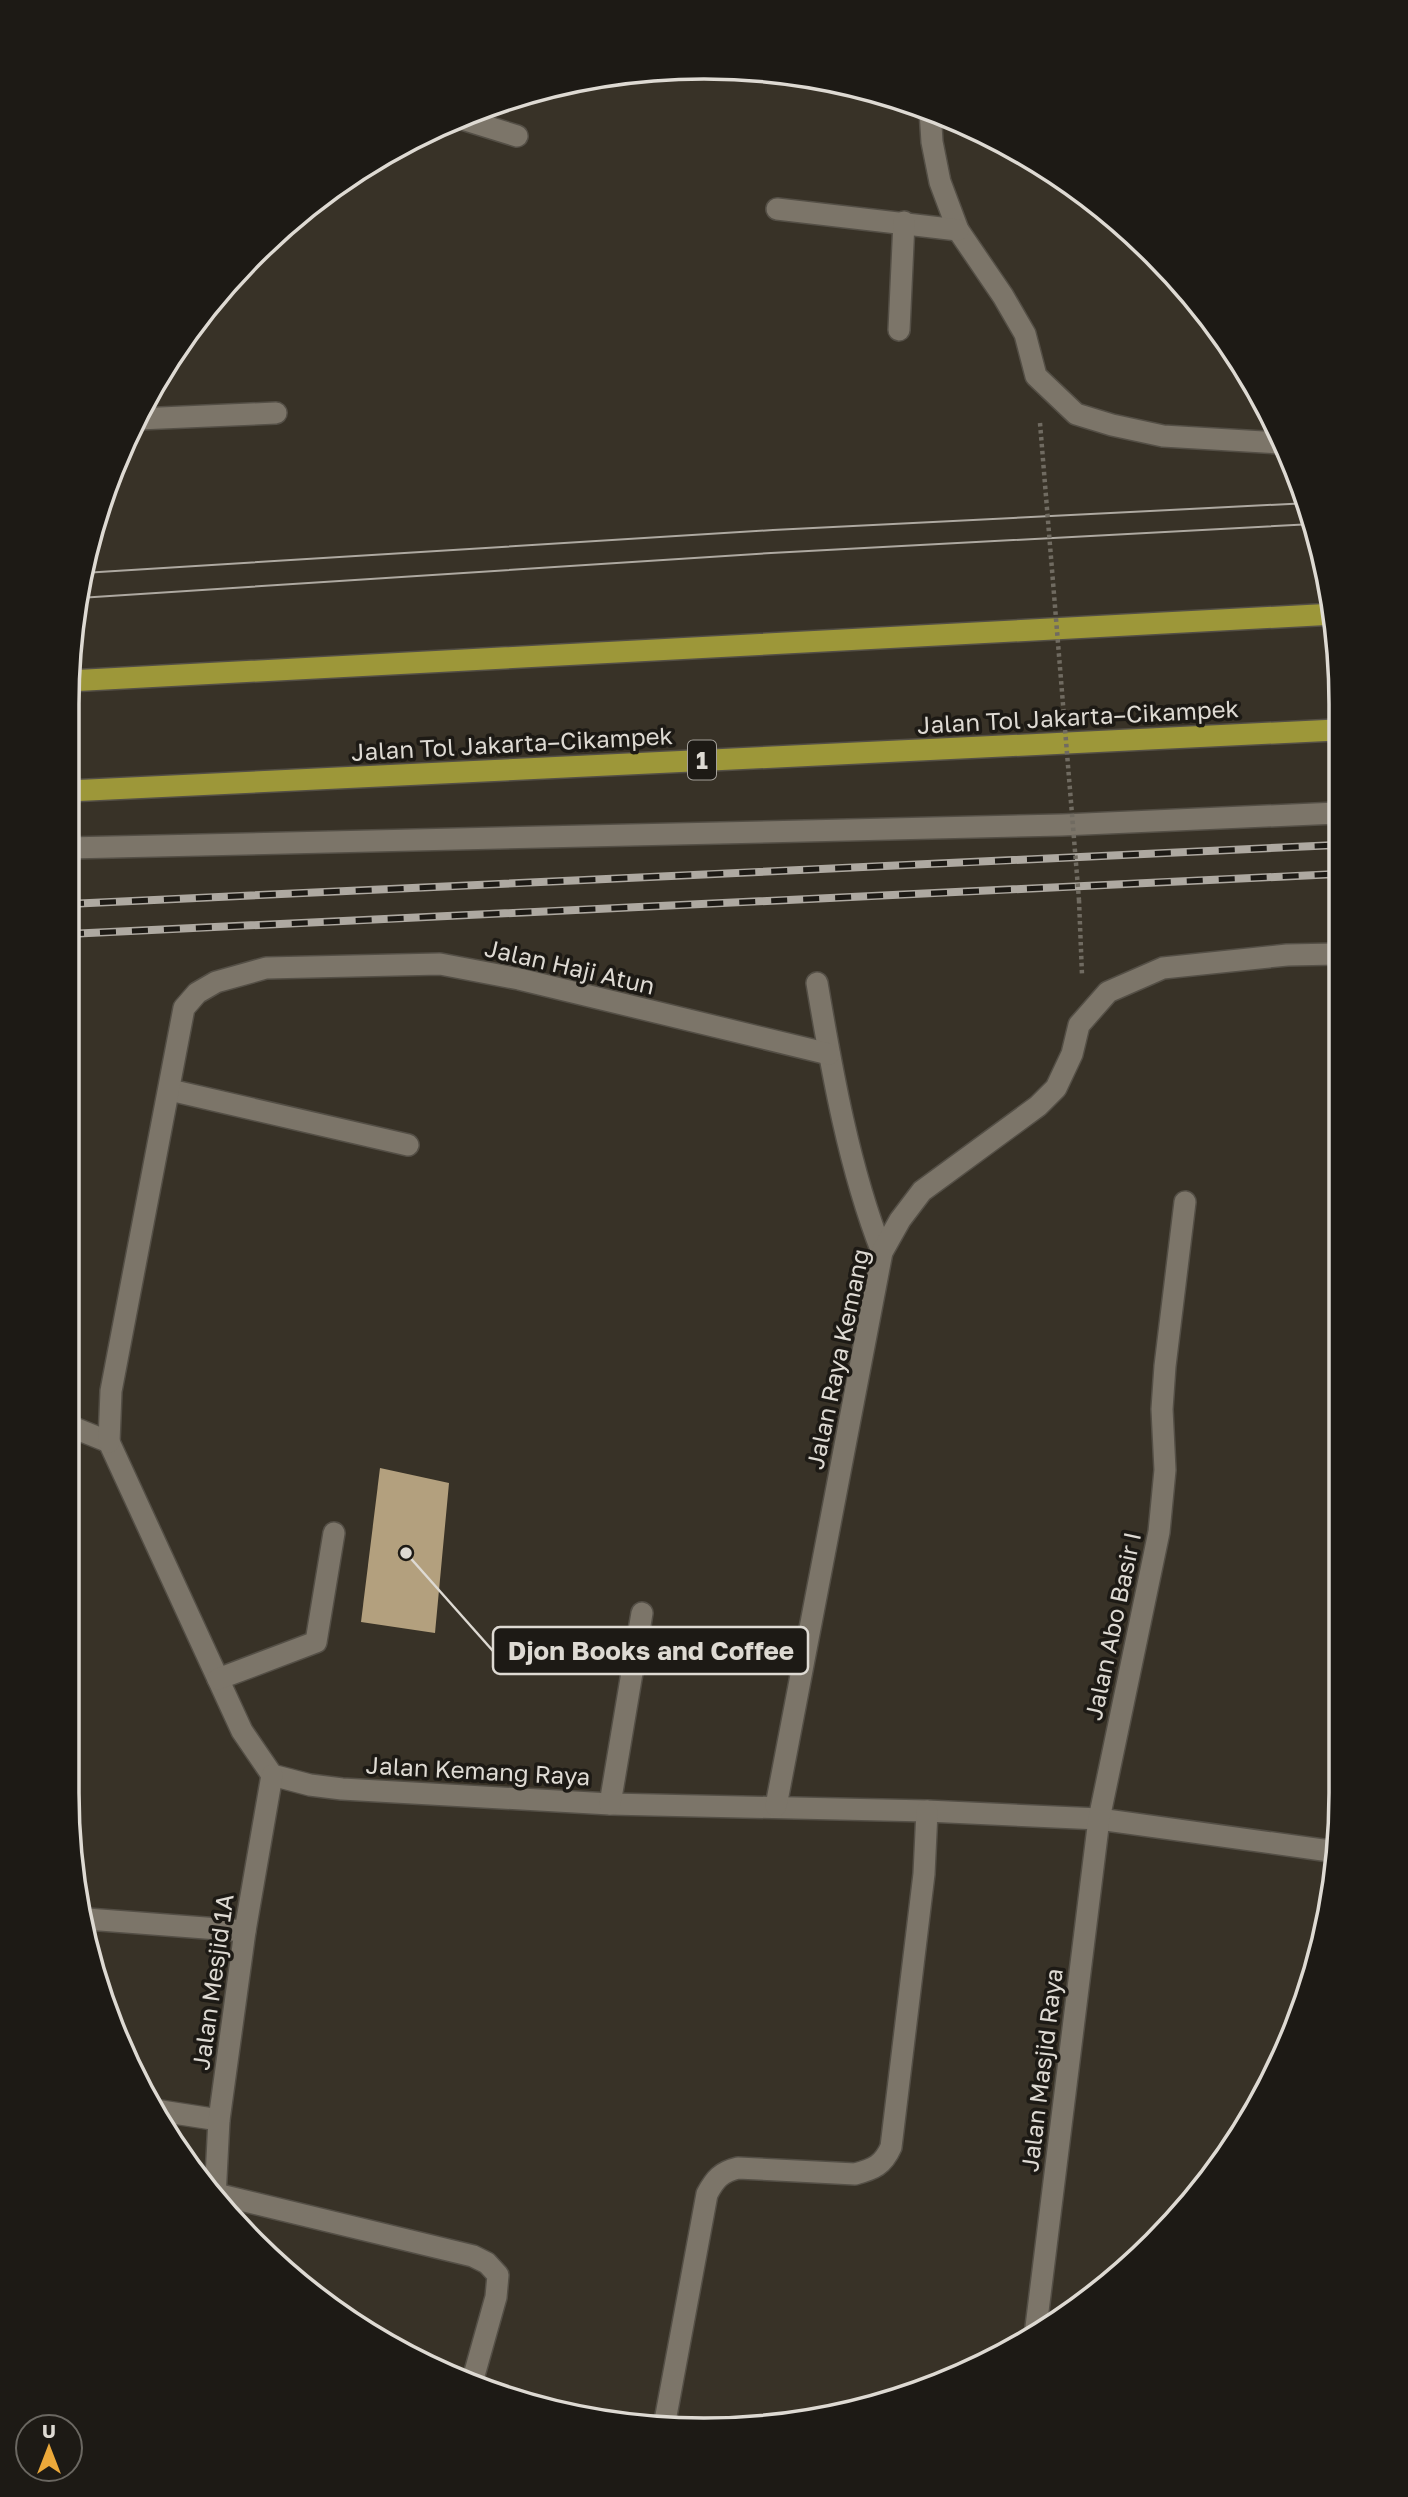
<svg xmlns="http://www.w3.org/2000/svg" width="1408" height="2497" viewBox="0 0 1408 2497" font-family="'Golos Text',sans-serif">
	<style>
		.building { fill: #b3a07e }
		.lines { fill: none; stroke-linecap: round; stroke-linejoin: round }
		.minor-casing { stroke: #544f46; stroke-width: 24 }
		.highway-casing { stroke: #544f46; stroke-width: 24 }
		.path { stroke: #706b61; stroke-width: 4.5; stroke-dasharray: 3.5 3.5; stroke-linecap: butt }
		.minor { stroke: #7c7569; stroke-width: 21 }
		.highway { stroke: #9d9739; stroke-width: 21 }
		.tram { stroke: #aea9a1; stroke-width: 2 }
		.rail-casing { stroke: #aea9a1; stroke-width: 8 }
		.rail { stroke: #1d1a15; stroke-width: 5; stroke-dasharray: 16; stroke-linecap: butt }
		.path-bridge { stroke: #706b61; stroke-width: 4.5; stroke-dasharray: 3.5 3.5; stroke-linecap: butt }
		.labels { text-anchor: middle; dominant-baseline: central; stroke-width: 7; stroke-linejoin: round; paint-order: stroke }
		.shield { fill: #1d1a15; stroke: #a4a09a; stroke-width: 2 }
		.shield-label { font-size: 23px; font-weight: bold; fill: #dedad3 }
		.street-label { font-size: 24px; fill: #dedad3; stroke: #1d1a15 }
		.rim { fill: none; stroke: #dedad3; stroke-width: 3.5 }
		.leader { fill: none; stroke: #dedad3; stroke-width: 2.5 }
		.callout-dot { fill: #dedad3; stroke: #1d1a15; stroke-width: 2.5 }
		.callout { fill: #1d1a15; stroke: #dedad3; stroke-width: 2.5 }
		.callout-label { font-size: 26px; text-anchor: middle; font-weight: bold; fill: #dedad3 }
	</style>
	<rect width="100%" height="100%" fill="#383227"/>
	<path class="building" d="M380,1468L449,1483L435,1633L361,1622Z"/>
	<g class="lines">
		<g class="minor-casing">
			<g id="minor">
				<path d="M930,110L932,142L940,182L958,230L1003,296L1025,334L1036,376L1076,414L1112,425L1163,436L1280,443"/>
				<path d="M459,118L517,136"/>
				<path d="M777,209L958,230"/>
				<path d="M899,330L904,222"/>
				<path d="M138,419L276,413"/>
				<path d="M68,848L1062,825L1337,813"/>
				<path d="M817,983C832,1072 849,1168 882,1252"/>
				<path d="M170,1090L408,1145"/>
				<path d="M67,1425L109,1442L242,1731L272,1775L310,1785L342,1789L610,1804L927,1811L1099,1819L1337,1852"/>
				<path d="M109,1442L111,1391L184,1008L197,993L216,982L266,968L440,964L519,979L829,1054"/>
				<path d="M218,1679L316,1642L334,1533"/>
				<path d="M610,1804L642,1613"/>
				<path d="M776,1806L882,1252L900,1220L922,1191L1038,1106L1056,1088L1072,1054L1079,1025L1108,992L1163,968L1287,955L1337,954"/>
				<path d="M87,1919L245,1931"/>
				<path d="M161,2111L219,2120"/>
				<path d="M216,2194L473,2256L487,2263L498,2275L496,2297L473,2379"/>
				<path d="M215,2197L219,2120L245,1931L272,1775"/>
				<path d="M1036,2327L1099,1819L1159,1532L1165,1470L1162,1409L1165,1366L1185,1202"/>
				<path d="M665,2421L707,2194C715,2179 721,2172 738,2168L855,2174C874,2169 883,2165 891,2147L924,1874L927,1811"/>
			</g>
		</g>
		<g class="highway-casing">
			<g id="highway">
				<path d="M68,681L1335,614"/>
				<path d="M68,791L1336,730"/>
			</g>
		</g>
		<path class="path" d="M1079,900L1082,975"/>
		<use href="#minor" class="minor"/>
		<use href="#highway" class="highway"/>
		<g class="tram">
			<path d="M83,573L773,530L1309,503"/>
			<path d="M79,598L771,553L1313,524"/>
		</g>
		<g class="rail-casing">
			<g id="rail">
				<path d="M68,904L1337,845"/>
				<path d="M68,934L1337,874"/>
			</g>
		</g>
		<use href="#rail" class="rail"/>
		<path class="path-bridge" d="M1040,423L1079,900"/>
	</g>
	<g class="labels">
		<rect class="shield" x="688" y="740.5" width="28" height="39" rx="5"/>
		<g class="shield-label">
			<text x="702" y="760">1</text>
		</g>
		<g class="street-label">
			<text transform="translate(1078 716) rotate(-3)">Jalan Tol Jakarta–Cikampek</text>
			<text transform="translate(512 743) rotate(-3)">Jalan Tol Jakarta–Cikampek</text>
			<text transform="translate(570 966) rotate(13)">Jalan Haji Atun</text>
			<text transform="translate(837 1359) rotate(-78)">Jalan Raya Kemang</text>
			<text transform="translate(1112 1626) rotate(-78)">Jalan Abo Basir I</text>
			<text transform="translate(478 1770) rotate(3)">Jalan Kemang Raya</text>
			<text transform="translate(212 1982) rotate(-82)">Jalan Mesjid 1A</text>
			<text transform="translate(1041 2070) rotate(-83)">Jalan Masjid Raya</text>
		</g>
	</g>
	<path d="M0 0H1408V2497H0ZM704 79H704A625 625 0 0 1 1329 704V1793A625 625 0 0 1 704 2418H704A625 625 0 0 1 79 1793V704A625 625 0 0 1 704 79Z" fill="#1d1a15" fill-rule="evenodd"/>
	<path class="rim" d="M704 79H704A625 625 0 0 1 1329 704V1793A625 625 0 0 1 704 2418H704A625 625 0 0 1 79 1793V704A625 625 0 0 1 704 79Z"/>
	<path class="leader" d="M406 1553L493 1651"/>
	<circle class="callout-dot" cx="406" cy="1553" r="7"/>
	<rect class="callout" x="493" y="1627" width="315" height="47" rx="7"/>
	<g class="callout-label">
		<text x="651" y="1660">Djon Books and Coffee</text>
	</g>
	<g transform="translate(49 2448)"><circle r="33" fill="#1d1a15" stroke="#6a6761" stroke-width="2"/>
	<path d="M0-5L12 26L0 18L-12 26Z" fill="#eca93a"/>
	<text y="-10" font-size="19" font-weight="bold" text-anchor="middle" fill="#dedad3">U</text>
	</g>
</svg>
